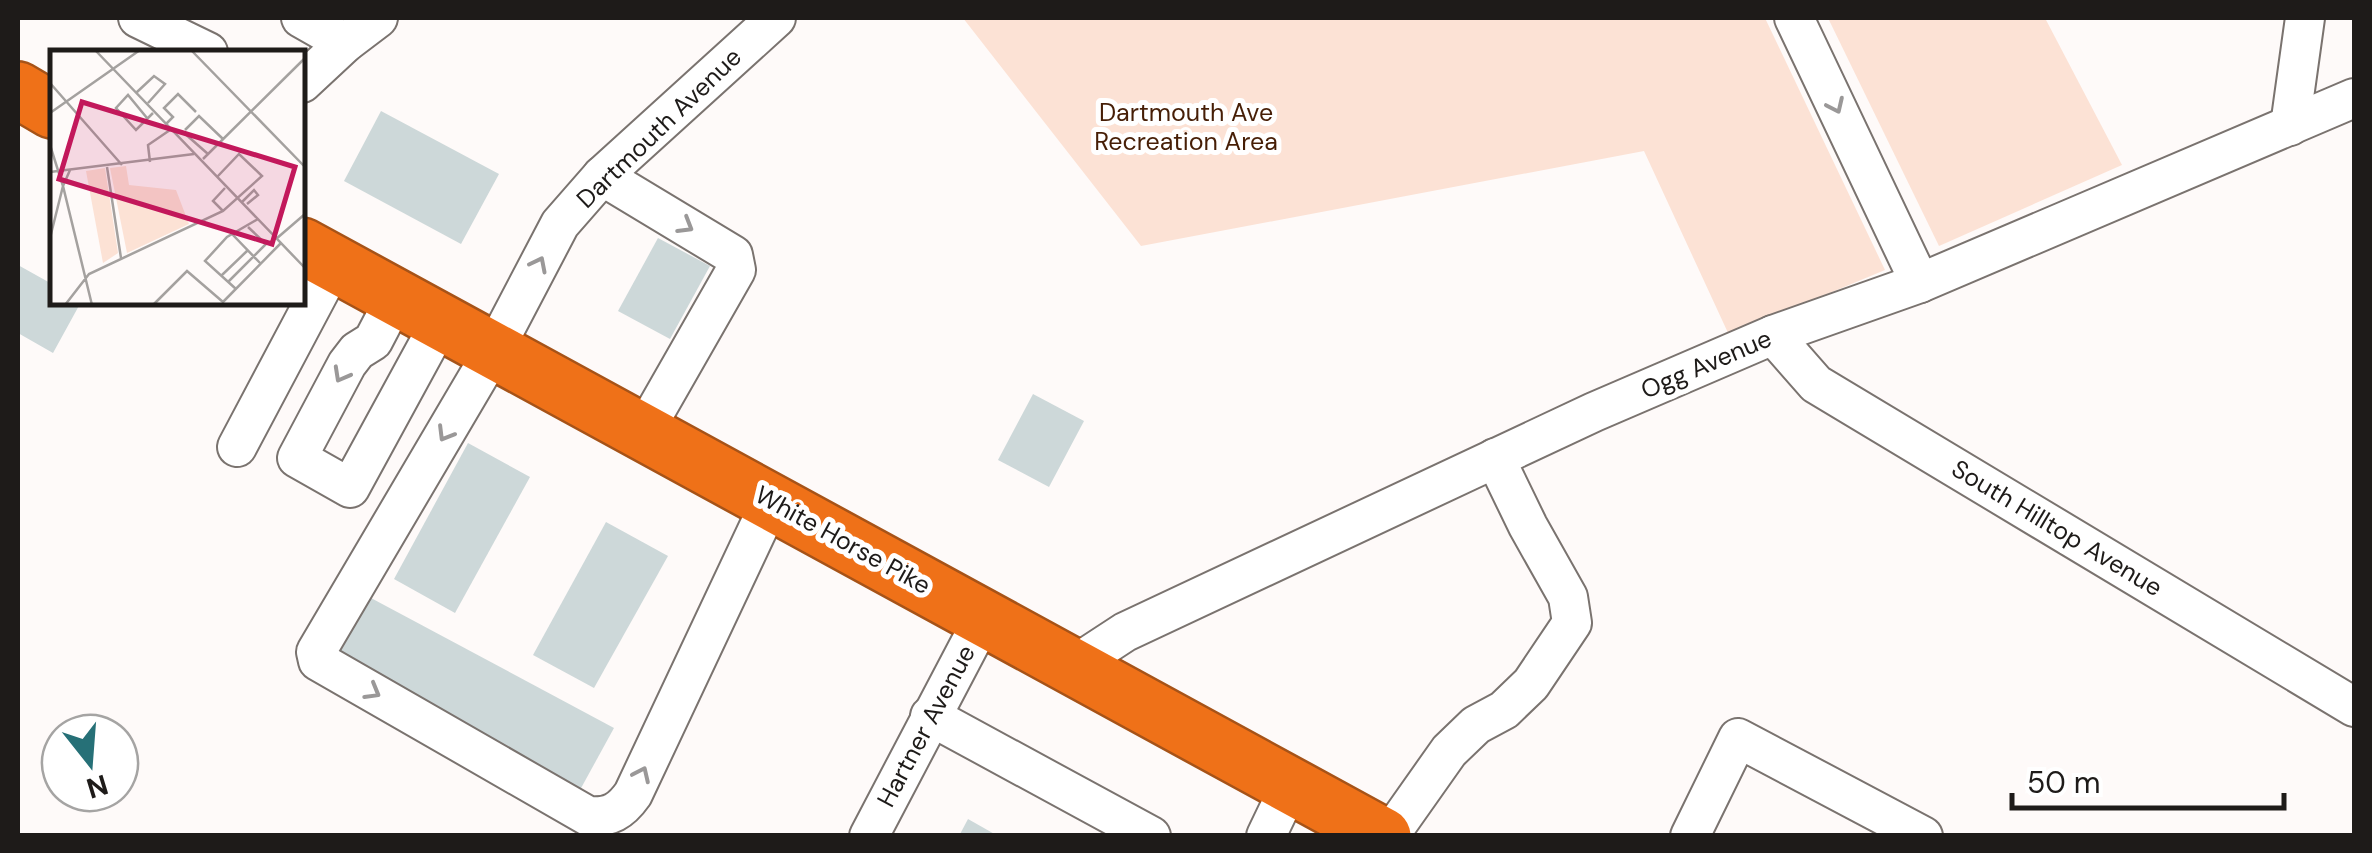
<svg xmlns="http://www.w3.org/2000/svg" width="2372" height="853" viewBox="0 0 2372 853" font-family="'DM Sans',sans-serif">
	<style>
		.green { fill: #fce2d5 }
		.building { fill: #cdd8d9 }
		.lines { fill: none; stroke-linecap: round; stroke-linejoin: round }
		.minor-casing { stroke: #7a736f; stroke-width: 42 }
		.highway-casing { stroke: #a65318; stroke-width: 60 }
		.minor { stroke: #fff; stroke-width: 38 }
		.highway { stroke: #ef7118; stroke-width: 55 }
		.oneway { stroke: #9a9898 }
		.labels { text-anchor: middle; dominant-baseline: central; stroke-width: 10; stroke-linejoin: round; paint-order: stroke }
		.park-label { font-size: 25px; fill: #461e06; stroke: #fff }
		.street-label { font-size: 25px; fill: #1e1b19; stroke: #fff }
		.inset-road { fill: none; stroke: #a4a19f; stroke-width: 2.5 }
		.view { fill: #c2185b; fill-opacity: 0.15; stroke: #c2185b; stroke-width: 5 }
		.inset-edge { fill: none; stroke: #1e1b19; stroke-width: 5 }
	</style>
	<rect width="100%" height="100%" fill="#fefaf9"/>
	<g class="green">
		<path d="M963,18H1765L1885,270L1729,335L1644,151L1141,246Z"/>
		<path d="M1828,18H2045L2122,165L1939,246Z"/>
	</g>
	<g class="building">
		<path d="M381,111L499,174L461,244L344,181Z"/>
		<path d="M658,238L710,266L670,339L618,311Z"/>
		<path d="M18,265L52,284V302H81L53,353L18,333Z"/>
		<path d="M1033,394L1084,421L1049,487L998,460Z"/>
		<path d="M468,443L530,477L455,613L394,579Z"/>
		<path d="M606,522L668,556L594,688L533,655Z"/>
		<path d="M356,590L614,728L580,790L322,652Z"/>
		<path d="M968,819L998,836H959Z"/>
	</g>
	<g class="lines">
		<g class="minor-casing">
			<g id="minor">
				<path d="M138,18L208,52"/>
				<path d="M301,18L345,43"/>
				<path d="M1794,18L1920,283"/>
				<path d="M302,83L345,43L378,18"/>
				<path d="M2290,126L2305,18"/>
				<path d="M602,176L733,255L736,270L644,431"/>
				<path d="M396,297L373,341L357,351L347,364L297,458L350,488L441,321"/>
				<path d="M1773,335L1816,384L2354,707"/>
				<path d="M237,447L334,264"/>
				<path d="M771,501L633,794C621,811 610,818 588,816L318,661L316,652L494,350L560,224L602,176L776,18"/>
				<path d="M1073,666L1125,632L1594,412L1773,335L1920,283L2354,98"/>
				<path d="M930,716L1151,836"/>
				<path d="M869,836L984,617"/>
				<path d="M1266,836L1290,786"/>
				<path d="M1389,836L1449,751L1476,725L1504,710L1531,684L1572,623L1568,597L1528,526L1495,458"/>
				<path d="M1690,836L1738,738L1923,836"/>
			</g>
		</g>
		<g class="highway-casing">
			<g id="highway">
				<path d="M18,90L52,110"/>
				<path d="M302,246L1383,836"/>
			</g>
		</g>
		<use href="#minor" class="minor"/>
		<use href="#highway" class="highway"/>
	</g>
	<defs><path id="oneway-chevron" d="M-2-3.5L2.5 0L-2 3.5" fill="none" stroke-width="1.6" stroke-linecap="round" stroke-linejoin="round" transform="scale(2.5)"/></defs>
	<g class="oneway">
		<use href="#oneway-chevron" transform="translate(1836 106) rotate(65)"/>
		<use href="#oneway-chevron" transform="translate(686 226) rotate(31)"/>
		<use href="#oneway-chevron" transform="translate(539 264) rotate(-63)"/>
		<use href="#oneway-chevron" transform="translate(341 375) rotate(119)"/>
		<use href="#oneway-chevron" transform="translate(445 434) rotate(121)"/>
		<use href="#oneway-chevron" transform="translate(373 692) rotate(30)"/>
		<use href="#oneway-chevron" transform="translate(642 774) rotate(-65)"/>
	</g>
	<g class="labels">
		<g class="park-label">
			<text x="1186" y="112">Dartmouth Ave<tspan x="1186" dy="29">Recreation Area</tspan></text>
		</g>
		<g class="street-label">
			<text transform="translate(659 128) rotate(-44)">Dartmouth Avenue</text>
			<text transform="translate(1706 364) rotate(-23)">Ogg Avenue</text>
			<text transform="translate(2057 528) rotate(31)">South Hilltop Avenue</text>
			<text transform="translate(843 540) rotate(29)">White Horse Pike</text>
			<text transform="translate(926 726) rotate(-62)">Hartner Avenue</text>
		</g>
	</g>
	<g transform="translate(50 50)">
		<rect width="255" height="255" fill="#fefaf9"/>
		<path d="M76,116L79,135L126,140L139,174L77,203L60,118ZM55,118L68,203L53,213L36,121Z" fill="#fce2d5"/>
		<path class="inset-road" d="M45,0L255,218M141,0L255,117M0,33L72,115M87,42L104,26L115,34L98,53M0,63L90,0M97,68L78,45L66,58L86,80L103,63M117,73L123,67L114,58L128,44L146,62M135,80L149,66L173,89M133,82L158,104M0,95L13,136L0,188M153,109L255,8M100,112L98,95L120,80M57,117L71,208M20,120L13,136L42,255M0,122L144,104M191,153L204,140L208,145L197,154M173,161L163,151L175,138M182,184L211,214M226,189L255,164M172,225L197,201M179,231L216,194L198,177M186,239L155,211L177,187L208,169M15,255L39,224L173,161L212,126L189,104L168,126M103,255L137,221L173,252M170,255L231,193"/>
		<path class="view" d="M32,52L245,117L222,194L9,129Z"/>
		<rect width="255" height="255" class="inset-edge"/>
	</g>
	<rect width="2372" height="853" fill="none" stroke="#1e1b19" stroke-width="40"/>
	<g transform="translate(90 763) rotate(163)"><circle r="48" fill="#ffffff" stroke="#a5a4a3" stroke-width="2.5"/>
	<path d="M0-8L18 38L0 25L-18 38Z" fill="#267077"/>
	<text y="-15" font-size="28" font-weight="bold" text-anchor="middle" fill="#1e1b19">N</text>
	</g>
	<path d="M2012 793v15h272v-15" fill="none" stroke="#1e1b19" stroke-width="5"/>
	<text x="2027" y="793" font-size="30" fill="#1e1b19" stroke="#ffffff" stroke-width="8" paint-order="stroke">50 m</text>
</svg>
